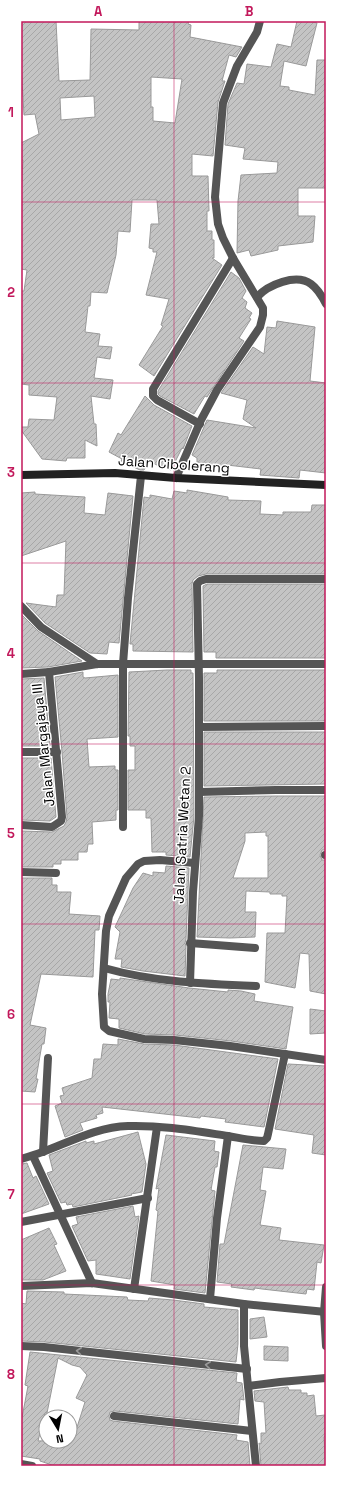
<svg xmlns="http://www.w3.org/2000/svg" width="347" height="1487" viewBox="0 0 347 1487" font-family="'Space Grotesk',sans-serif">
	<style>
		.building { fill: url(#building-hatch); stroke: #999; fill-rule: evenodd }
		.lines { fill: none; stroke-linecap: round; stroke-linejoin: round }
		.street { stroke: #555; stroke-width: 8 }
		.secondary { stroke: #222; stroke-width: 8 }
		.oneway { stroke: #999 }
		.grid { fill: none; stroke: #c2185b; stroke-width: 1; stroke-opacity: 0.55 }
		.labels { text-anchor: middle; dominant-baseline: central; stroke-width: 3; stroke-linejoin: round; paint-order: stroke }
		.street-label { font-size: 14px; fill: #000; stroke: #fff }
		.neatline { fill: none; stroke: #c2185b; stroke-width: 1.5 }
		.grid-label { font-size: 13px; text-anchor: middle; font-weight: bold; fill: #c2185b }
	</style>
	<defs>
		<pattern id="building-hatch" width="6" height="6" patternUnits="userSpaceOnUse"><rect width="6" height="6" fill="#c4c4c4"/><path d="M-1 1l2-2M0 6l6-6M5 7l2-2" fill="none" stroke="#a7a7a7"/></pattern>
	</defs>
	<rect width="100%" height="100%" fill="#fff"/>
	<g class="building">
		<path d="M21,21H56L59,81L90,80L91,29L139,30V21H189L188,24L191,25L190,37L242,47L236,57L229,55L222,81H225L218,102L213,156L192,154V176H208L209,211H207V231H212V240H214V258H212L222,265L154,376L139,365L163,326L161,325L169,299L146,295L157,252H153V249L149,248L151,224H159L157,200H132L130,232L118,231L116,255L107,293L91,292L90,306H88L85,332L100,334L98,346L112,347L110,359L97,357L94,378L113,380L110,399L91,396L94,424H96L97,446L85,440V458H67L66,461L42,459L21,430V427H28L29,419L54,420L57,397L29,395V385L21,384L23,354H21V291H24L27,270L21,269V194L23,160H21V143L39,134L35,114L24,115L21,63ZM151,77L182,79L175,123L153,121V107H151ZM94,96L95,117L61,120L60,98Z"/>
		<path d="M297,21H309L317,23L306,66L284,61L280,86L289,87V90L315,95L317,60H326V188H298V216H315L313,242L278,246V250L251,256L249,250L237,253L238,201L241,175L277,173L278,162L243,159L245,148L225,145L228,104L237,83L244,84L247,64L271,67L277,44L291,47Z"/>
		<path d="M231,272L239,278L246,291L242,298L247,302L245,308L252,313L249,318L251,319L239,338L244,341L207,397L205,396L194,414L160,396L158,394V391Z"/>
		<path d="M277,321L315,327L310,381L326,383V473L300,470L299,478L260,475L261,469L227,465V467L211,466V464L197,462V458L192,455L207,420L256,428L243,419L247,400L221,393L253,347L264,354L267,327L276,328Z"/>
		<path d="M145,396L154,405L192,426L183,449L182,448L171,470L160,465L159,466L149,461L144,470H140L121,461L122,459L109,452L118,433L121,435Z"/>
		<path d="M187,490L228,497V500L261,501L260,514L283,515V512H311L312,505H326V574H206L198,576L193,580L192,584L193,652L133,651V644H130L144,497L150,498V495L172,499L174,491L187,493Z"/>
		<path d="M35,492V494L85,497L84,513L105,515L108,493L133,496L119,643L109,642L107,654L90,653L45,623L26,603L56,607L57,595H64L66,541L21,556V493Z"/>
		<path d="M207,584H326V658H216V652H204L203,586Z"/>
		<path d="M21,614L38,631L82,661L48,667L21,668Z"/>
		<path d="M167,670H191V673H193L194,816L190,857L166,855V852H152L151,818H146V810H128V770H135V746H130V736H128L129,672Z"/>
		<path d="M217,670H326V721H204V673H217Z"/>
		<path d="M83,672V677L85,678L118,675V737L87,739L89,767L115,766V770H118V810H116V820L92,822L93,844H88L87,852H78V860H61V864H53V867H21V831L52,832L64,826L66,822L67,817L62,752L55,677Z"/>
		<path d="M44,678L50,746H21V679Z"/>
		<path d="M204,732H326V784L204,786Z"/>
		<path d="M21,758H51L56,817L50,821L21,820Z"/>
		<path d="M276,796H326V850H322L320,855L322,860H326V994L310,991L309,954L300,953L295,988L265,982L267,933H285L287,896H282V894H270V892L246,891L245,912H256L255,937L230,938L197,937L204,797ZM266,832V836H268V878H233L245,841V833Z"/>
		<path d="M166,866L189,868L186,939L185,943L186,946L185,976L143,971L121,967L122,959H115L120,932L115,927L133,888L143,873L153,876V872L165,873Z"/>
		<path d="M21,878H52V885H57V892H71L69,914L100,916L99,930H95L93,977L41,974L30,1025L46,1028L44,1044H42L36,1079H38L35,1092L21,1091Z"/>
		<path d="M120,978L189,988L228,992V990L241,991L255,994L254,1001L293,1007L286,1049L231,1041L175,1035L145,1034L119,1028V1019L109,1018L110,1002H108V994L111,979L120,980Z"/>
		<path d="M310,1009L326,1011V1033L310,1034Z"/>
		<path d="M118,1039L144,1044L174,1045L278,1059L264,1127L225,1122L226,1119L201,1116L200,1118L102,1107L103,1113L96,1115L97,1118L80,1123L83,1130L65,1137L55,1106L62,1103L60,1096L64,1095L62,1088L92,1078L94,1059H101L103,1044L118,1045Z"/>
		<path d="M288,1064L326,1066V1155L312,1153L314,1135L275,1129Z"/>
		<path d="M138,1132L146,1164L142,1192L131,1194L132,1195L73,1207L72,1204L67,1205L66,1202L61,1203L47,1173L53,1171L49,1155L86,1141V1143L94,1141V1144Z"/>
		<path d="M166,1135L215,1141L214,1151L219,1152L217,1167H215L211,1190L215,1191L205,1293L174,1289L175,1285L151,1281L158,1211L156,1210L159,1188L156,1189Z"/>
		<path d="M243,1145L286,1149L283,1169L263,1167L260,1190L266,1191L260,1225L281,1228L279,1240L324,1245L321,1263L317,1262L314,1290L307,1289L306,1294L262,1289L255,1288L254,1290L231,1287L232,1284L217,1282L220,1244H224Z"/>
		<path d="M27,1163L33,1178L36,1176L49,1204L21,1214V1164Z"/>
		<path d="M133,1206L135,1217L139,1216L130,1279L96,1274V1260L88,1261L72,1226L78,1224L76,1217Z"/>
		<path d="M49,1228L57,1244L54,1245L66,1271L43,1280H21V1240Z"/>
		<path d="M27,1291L64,1292V1294L127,1297L128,1300L148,1301L149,1298L173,1300L204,1304V1307L238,1310V1344L236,1362L45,1342L21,1341V1303L26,1304Z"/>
		<path d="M264,1317L267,1337L250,1339V1319Z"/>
		<path d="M264,1346L288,1347V1361L264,1360Z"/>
		<path d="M30,1352L237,1373L236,1382L242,1383L244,1400L240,1399L238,1424L115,1411L110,1412L109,1416L110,1420L113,1421L237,1435L236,1440L248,1442L250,1466H55L40,1461V1459L21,1456V1423L28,1386L25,1385ZM58,1358L72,1365L80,1367L87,1375L76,1398L85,1402L73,1440L38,1441L45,1413H47Z"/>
		<path d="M288,1387L289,1390H301V1393H307V1396L314,1395L316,1416L325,1415L326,1436L324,1437L326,1466H261L259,1443L261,1444V1433H266L264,1402L255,1401L254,1391Z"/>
	</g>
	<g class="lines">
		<g class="street">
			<path d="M257,297C268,285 296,273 311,284C318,289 322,296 326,304"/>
			<path d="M200,424L157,400L153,396V389L233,258"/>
			<path d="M176,478L201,420L217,390L260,327L263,315V308L233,258L223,238L218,224L215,197L223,103L237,66L257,32L260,21"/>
			<path d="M21,606L41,627L97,664"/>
			<path d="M21,674L49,672L97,664H326"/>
			<path d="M199,727L326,726"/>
			<path d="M21,752H57"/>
			<path d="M199,792L276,790H326"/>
			<path d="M21,825L52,827L61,821L62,817L49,672"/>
			<path d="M123,827V664L128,598L141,476"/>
			<path d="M325,855H326"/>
			<path d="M195,863L160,860L144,861L138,864L126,878L109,916L106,931L102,994L104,1027L109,1031L144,1039L174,1040L230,1046L326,1060"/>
			<path d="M21,872L56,873"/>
			<path d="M190,943L255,948"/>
			<path d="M104,968C154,982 205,984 256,986"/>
			<path d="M190,983L193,892L199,816V678L197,584L200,581L206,579H326"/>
			<path d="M43,1152L48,1058"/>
			<path d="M33,1156L92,1283"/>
			<path d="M21,1159C57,1150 90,1127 128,1126C162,1125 195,1131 228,1136C240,1138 252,1141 264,1141L267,1138L268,1134L285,1054"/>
			<path d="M21,1222L148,1198"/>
			<path d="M21,1286L92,1283L244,1304L326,1312"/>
			<path d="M326,1287L324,1312L326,1346"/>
			<path d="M134,1289L157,1127"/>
			<path d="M210,1299L217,1218L228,1136"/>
			<path d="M244,1304V1346L256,1466"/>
			<path d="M21,1346L44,1347L247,1369"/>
			<path d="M248,1386L280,1382L326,1378"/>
			<path d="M114,1416L252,1431"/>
			<path d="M21,1464L32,1466"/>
		</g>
		<path class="secondary" d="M21,475L115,473L176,478L326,485"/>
	</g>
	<defs><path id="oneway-chevron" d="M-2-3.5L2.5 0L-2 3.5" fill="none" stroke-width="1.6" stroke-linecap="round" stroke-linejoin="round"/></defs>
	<g class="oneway">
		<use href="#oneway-chevron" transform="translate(79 1351) rotate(-174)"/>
		<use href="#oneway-chevron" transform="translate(208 1365) rotate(-174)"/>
	</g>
	<path class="grid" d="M174,21V1466M21,202H326M21,383H326M21,563H326M21,744H326M21,924H326M21,1104H326M21,1285H326"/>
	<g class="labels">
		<g class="street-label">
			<text transform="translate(174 464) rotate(4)">Jalan Cibolerang</text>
			<text transform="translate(43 745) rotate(-96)">Jalan Margajaya III</text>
			<text transform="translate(182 835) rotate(-87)">Jalan Satria Wetan 2</text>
		</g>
	</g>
	<rect width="347" height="1487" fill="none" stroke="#ffffff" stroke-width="44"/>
	<g transform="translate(58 1429) rotate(170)"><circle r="19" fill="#ffffff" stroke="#999999"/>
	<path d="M0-3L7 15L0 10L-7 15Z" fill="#000000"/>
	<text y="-6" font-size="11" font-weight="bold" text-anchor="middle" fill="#000000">N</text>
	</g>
	<rect x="22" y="22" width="303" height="1443" class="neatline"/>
	<g class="grid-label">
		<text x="98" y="16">A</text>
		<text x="249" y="16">B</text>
		<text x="11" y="117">1</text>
		<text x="11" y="297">2</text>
		<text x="11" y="477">3</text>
		<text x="11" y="658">4</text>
		<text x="11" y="838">5</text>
		<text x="11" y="1019">6</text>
		<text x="11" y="1199">7</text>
		<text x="11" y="1379">8</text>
	</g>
</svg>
